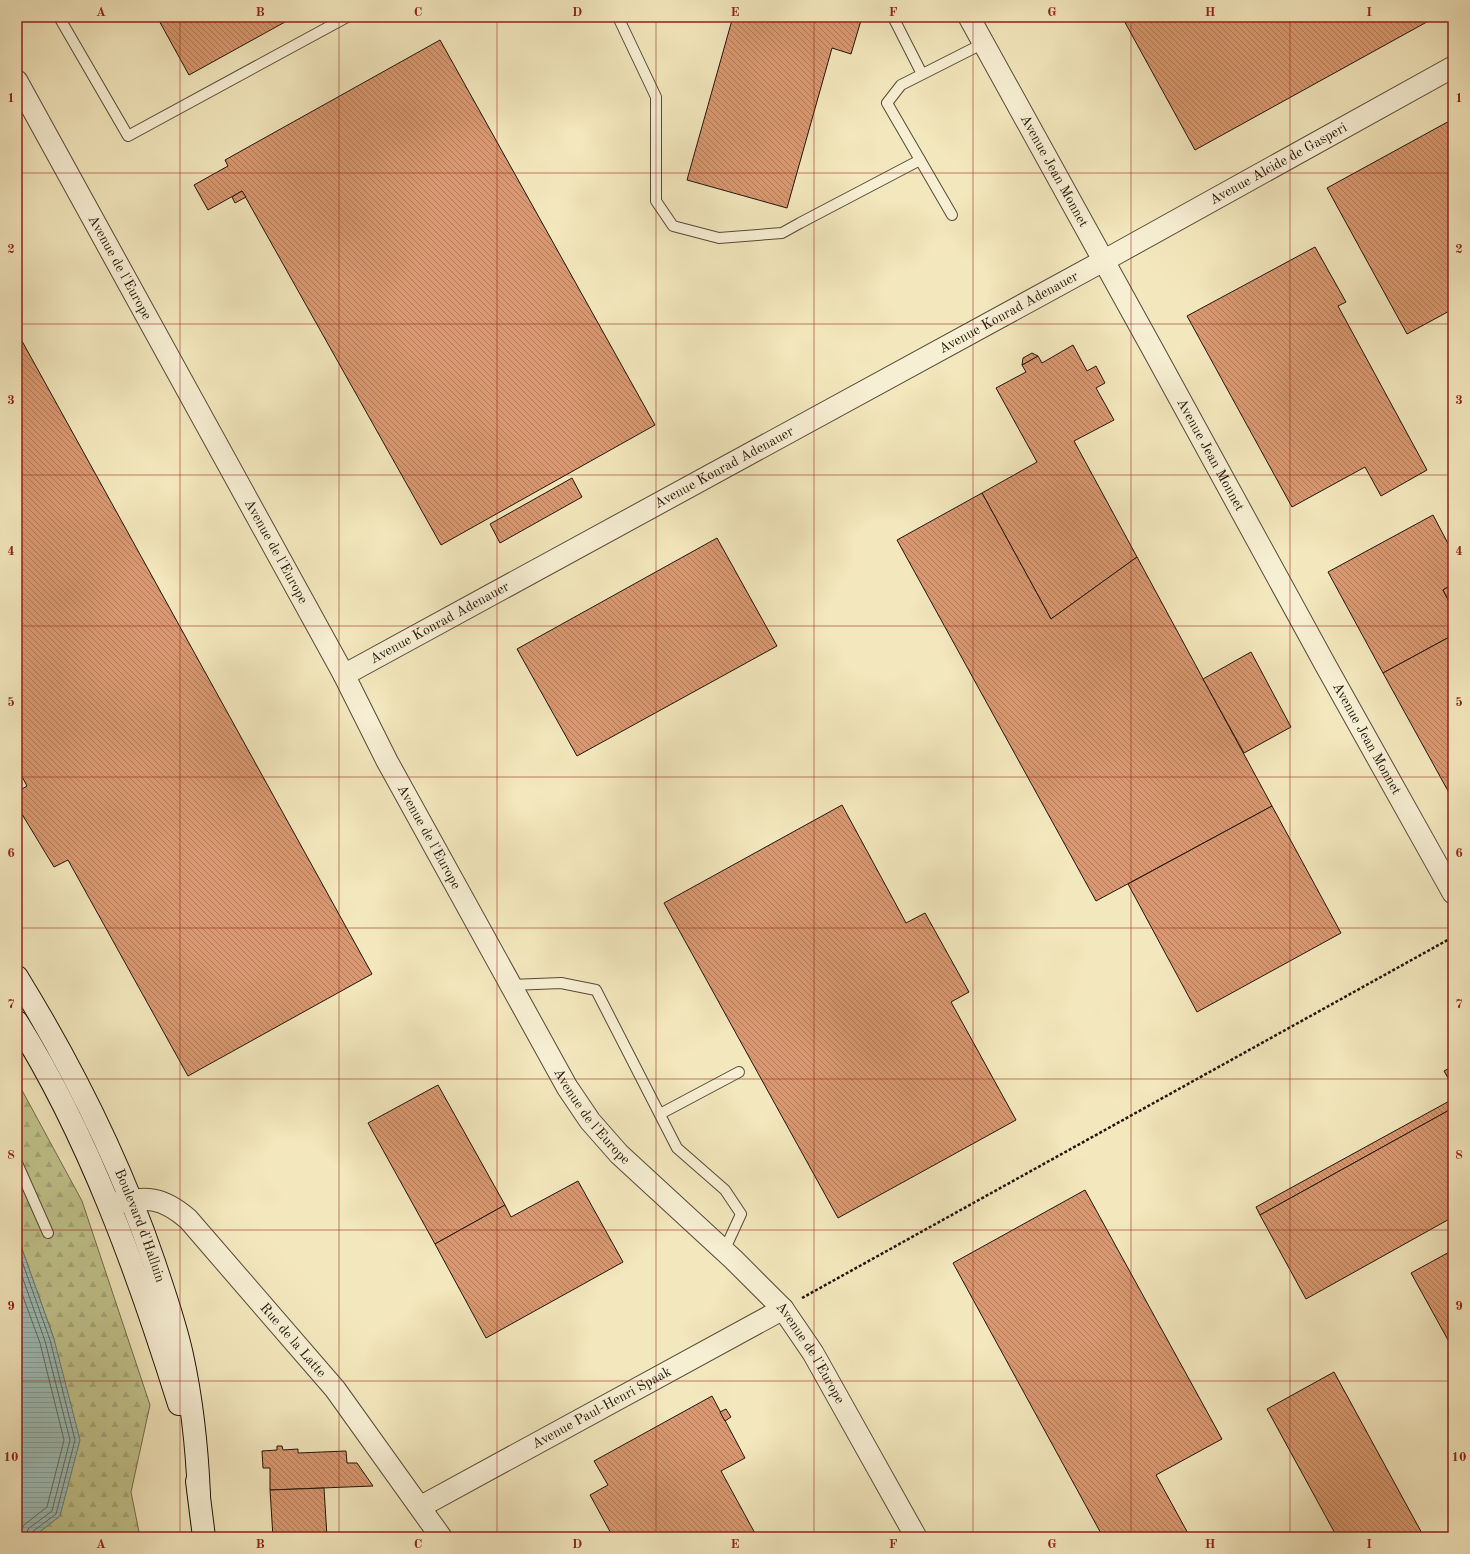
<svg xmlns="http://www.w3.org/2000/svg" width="1470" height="1554" viewBox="0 0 1470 1554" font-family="'Old Standard TT',serif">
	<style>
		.forest { fill: url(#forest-firs); stroke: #726d4b }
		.water { fill: url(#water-rules); stroke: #6c7b73 }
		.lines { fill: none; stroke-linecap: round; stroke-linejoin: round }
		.shore { stroke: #606a61; stroke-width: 1 }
		.building { fill: url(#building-back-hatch); stroke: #221609 }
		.service-casing { stroke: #564a36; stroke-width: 12 }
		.minor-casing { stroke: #564a36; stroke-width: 23 }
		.secondary-casing { stroke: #221609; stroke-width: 24 }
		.path { stroke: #221609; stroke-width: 2.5; stroke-dasharray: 3 2; stroke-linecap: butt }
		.service { stroke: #f7efd4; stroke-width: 10 }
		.minor { stroke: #f7efd4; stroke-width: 21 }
		.secondary { stroke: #f7efd4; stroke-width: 22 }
		.grid { fill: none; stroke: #8f2418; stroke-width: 1; stroke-opacity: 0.55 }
		.labels { text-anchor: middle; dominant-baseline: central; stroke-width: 3; stroke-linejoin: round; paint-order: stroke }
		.street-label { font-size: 14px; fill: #221609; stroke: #f7efd4 }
		.neatline { fill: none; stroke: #8f2418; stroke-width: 1.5 }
		.grid-label { font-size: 13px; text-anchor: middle; font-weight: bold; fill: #8f2418 }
	</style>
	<defs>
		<pattern id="forest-firs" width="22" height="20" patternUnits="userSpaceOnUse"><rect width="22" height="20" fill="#c1c48d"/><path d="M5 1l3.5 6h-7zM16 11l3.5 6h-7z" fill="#a6a878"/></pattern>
		<pattern id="water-rules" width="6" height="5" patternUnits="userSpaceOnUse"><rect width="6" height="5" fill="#9ebeb9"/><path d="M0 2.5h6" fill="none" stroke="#88a39e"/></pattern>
		<pattern id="building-back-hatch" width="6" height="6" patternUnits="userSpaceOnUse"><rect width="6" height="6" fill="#d99871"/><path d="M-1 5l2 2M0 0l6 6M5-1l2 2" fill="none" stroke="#b07b5b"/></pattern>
	</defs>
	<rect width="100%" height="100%" fill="#f3e7bd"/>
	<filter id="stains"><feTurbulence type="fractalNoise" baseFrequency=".005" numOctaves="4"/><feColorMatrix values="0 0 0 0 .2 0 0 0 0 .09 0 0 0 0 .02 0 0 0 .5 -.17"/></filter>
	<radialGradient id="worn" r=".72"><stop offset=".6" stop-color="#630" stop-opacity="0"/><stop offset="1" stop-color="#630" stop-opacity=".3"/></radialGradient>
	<path class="forest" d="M17,1081L82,1201L150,1405L131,1492L140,1537H33L60,1516L54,1339L17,1235Z"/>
	<path class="water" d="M17,1235L54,1339L80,1440L60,1516L33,1537H17Z"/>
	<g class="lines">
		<g class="shore">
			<path d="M17,1247L50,1340L75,1440L56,1514L32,1532L31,1537"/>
			<path d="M17,1262L45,1341L70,1440L52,1511L28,1529L26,1537"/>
			<path d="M17,1280L40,1343L64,1440L47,1507L24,1525L21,1530L20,1537"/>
		</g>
	</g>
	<g class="building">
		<path d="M157,17H294L189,75Z"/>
		<path d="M720,17H862L851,54L832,48L787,208L687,180L732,20Z"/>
		<path d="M1122,17H1433L1434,18L1195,150Z"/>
		<path d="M440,40L655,425L441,545L242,191L208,210L194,185L228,166L225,160Z"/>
		<path d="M1453,119V309L1407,334L1327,188Z"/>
		<path d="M242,191L246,197L235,203L232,197Z"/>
		<path d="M1315,247L1346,302L1338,306L1427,470L1381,496L1365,467L1292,507L1187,316Z"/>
		<path d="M17,332L372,974L188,1076L68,860L54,867L17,806V792L27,786L17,767Z"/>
		<path d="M1073,345L1087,371L1096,366L1105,383L1096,388L1114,420L1074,441L1137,557L1051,619L982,493L1037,462L996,388L1026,372L1022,365L1038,356L1042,363Z"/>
		<path d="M1032,353L1038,356L1022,365L1023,358Z"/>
		<path d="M572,478L582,497L500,543L490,524Z"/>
		<path d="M982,493L1051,619L1137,557L1272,806L1096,901L897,540Z"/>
		<path d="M1433,515L1453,553V584L1443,590L1453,609V635L1383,673L1328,572Z"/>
		<path d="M717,538L777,646L577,756L517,649Z"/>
		<path d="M1453,584V609L1443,590Z"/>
		<path d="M1453,635V800L1383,673Z"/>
		<path d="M1251,652L1291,727L1244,753L1203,679Z"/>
		<path d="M842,805L906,923L925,913L969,992L951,1002L1016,1120L838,1218L664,903Z"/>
		<path d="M1272,806L1341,933L1197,1012L1128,884Z"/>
		<path d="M1453,1066V1087L1444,1071Z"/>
		<path d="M438,1085L505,1205L435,1244L368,1123Z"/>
		<path d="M1453,1099V1108L1260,1215L1256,1207Z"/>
		<path d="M1453,1108V1217L1306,1299L1260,1215Z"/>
		<path d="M578,1181L623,1262L486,1338L435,1244L505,1205L511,1217Z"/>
		<path d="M1085,1190L1222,1439L1156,1475L1190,1537H1103L953,1263Z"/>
		<path d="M1453,1250V1349L1411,1273Z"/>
		<path d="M1334,1372L1424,1537H1337L1267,1409Z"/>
		<path d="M712,1396L745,1458L721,1471L757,1537H613L590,1495L608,1485L594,1461Z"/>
		<path d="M726,1409L731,1417L725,1421L720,1412Z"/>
		<path d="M277,1446H282L283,1450L298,1449V1453L346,1451L347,1463H357L373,1486L270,1490V1468H263L262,1451L277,1450Z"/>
		<path d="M324,1488L327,1537H273L270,1490Z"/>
	</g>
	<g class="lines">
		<g class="service-casing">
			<g id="service">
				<path d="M59,17L128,136L347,17"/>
				<path d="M618,17L656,97V201L673,226L719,238L782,233L800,223L920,160"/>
				<path d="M893,17L922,74"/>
				<path d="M952,215L887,103L901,85L984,43"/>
				<path d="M511,985L561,983L596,990L677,1148L725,1190L741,1214L724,1251"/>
				<path d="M660,1114L739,1072"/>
				<path d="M17,1163L48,1233"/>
			</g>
		</g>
		<g class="minor-casing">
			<g id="minor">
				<path id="s1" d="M969,17L1153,350L1326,666L1453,893"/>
				<path id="s2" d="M17,81L344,675L387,761L567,1087L590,1121L619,1154L733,1259L783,1309L813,1353L916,1537"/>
				<path id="s3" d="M344,675L1114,255L1453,67"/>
				<path id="s4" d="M115,1203C147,1197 161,1196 188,1219L335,1389L441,1537"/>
				<path id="s5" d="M420,1507L783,1309"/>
			</g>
		</g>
		<g class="secondary-casing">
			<g id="secondary">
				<path id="s6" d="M17,977C73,1068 120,1162 154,1262C164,1292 175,1323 182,1355C192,1401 197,1448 199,1495"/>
				<path d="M17,1022C89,1136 139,1276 179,1404"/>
				<path d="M197,1481L204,1537"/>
			</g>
		</g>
		<path class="path" d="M802,1298L1453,937"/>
		<use href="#service" class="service"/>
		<use href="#minor" class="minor"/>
		<use href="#secondary" class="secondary"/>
	</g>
	<path class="grid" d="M180,17V1537M339,17V1537M497,17V1537M656,17V1537M814,17V1537M973,17V1537M1131,17V1537M1290,17V1537M17,173H1453M17,324H1453M17,475H1453M17,626H1453M17,777H1453M17,928H1453M17,1079H1453M17,1230H1453M17,1381H1453"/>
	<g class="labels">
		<g class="street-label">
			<text stroke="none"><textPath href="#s3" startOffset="1065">Avenue Alcide de Gasperi</textPath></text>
			<text stroke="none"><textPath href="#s1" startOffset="176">Avenue Jean Monnet</textPath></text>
			<text stroke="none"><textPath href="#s2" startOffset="213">Avenue de l'Europe</textPath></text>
			<text stroke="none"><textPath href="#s3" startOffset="757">Avenue Konrad Adenauer</textPath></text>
			<text stroke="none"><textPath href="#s1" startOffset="500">Avenue Jean Monnet</textPath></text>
			<text stroke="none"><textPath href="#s3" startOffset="433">Avenue Konrad Adenauer</textPath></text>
			<text stroke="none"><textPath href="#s2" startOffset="537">Avenue de l'Europe</textPath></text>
			<text stroke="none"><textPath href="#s3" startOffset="109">Avenue Konrad Adenauer</textPath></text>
			<text stroke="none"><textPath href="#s1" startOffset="824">Avenue Jean Monnet</textPath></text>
			<text stroke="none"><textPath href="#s2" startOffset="861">Avenue de l'Europe</textPath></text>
			<text stroke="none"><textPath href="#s2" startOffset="1185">Avenue de l'Europe</textPath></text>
			<text stroke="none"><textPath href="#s6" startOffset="278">Boulevard d'Halluin</textPath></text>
			<text stroke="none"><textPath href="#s4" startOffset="239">Rue de la Latte</textPath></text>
			<text stroke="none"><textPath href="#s2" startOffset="1509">Avenue de l'Europe</textPath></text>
			<text stroke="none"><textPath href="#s5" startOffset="207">Avenue Paul-Henri Spaak</textPath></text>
		</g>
	</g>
	<rect width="1470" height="1554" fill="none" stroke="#f3e7bd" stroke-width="44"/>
	<rect x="22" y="22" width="1426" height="1510" class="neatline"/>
	<g class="grid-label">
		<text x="101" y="16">A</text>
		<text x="260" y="16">B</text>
		<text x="418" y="16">C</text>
		<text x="577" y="16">D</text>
		<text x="735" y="16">E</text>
		<text x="893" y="16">F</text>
		<text x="1052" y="16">G</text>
		<text x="1210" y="16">H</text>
		<text x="1369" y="16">I</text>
		<text x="11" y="102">1</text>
		<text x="1459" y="102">1</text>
		<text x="11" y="253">2</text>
		<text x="1459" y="253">2</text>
		<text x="11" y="404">3</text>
		<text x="1459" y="404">3</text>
		<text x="11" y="555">4</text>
		<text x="1459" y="555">4</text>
		<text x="11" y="706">5</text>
		<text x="1459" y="706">5</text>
		<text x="11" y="857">6</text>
		<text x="1459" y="857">6</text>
		<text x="11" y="1008">7</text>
		<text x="1459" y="1008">7</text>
		<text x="11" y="1159">8</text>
		<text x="1459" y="1159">8</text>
		<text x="11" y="1310">9</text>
		<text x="1459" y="1310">9</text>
		<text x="11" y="1461">10</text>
		<text x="1459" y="1461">10</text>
		<text x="101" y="1548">A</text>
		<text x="260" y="1548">B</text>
		<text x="418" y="1548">C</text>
		<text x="577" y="1548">D</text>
		<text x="735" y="1548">E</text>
		<text x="893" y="1548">F</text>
		<text x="1052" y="1548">G</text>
		<text x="1210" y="1548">H</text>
		<text x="1369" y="1548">I</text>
	</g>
	<rect width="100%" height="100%" filter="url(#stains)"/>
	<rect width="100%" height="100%" fill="url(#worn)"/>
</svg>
